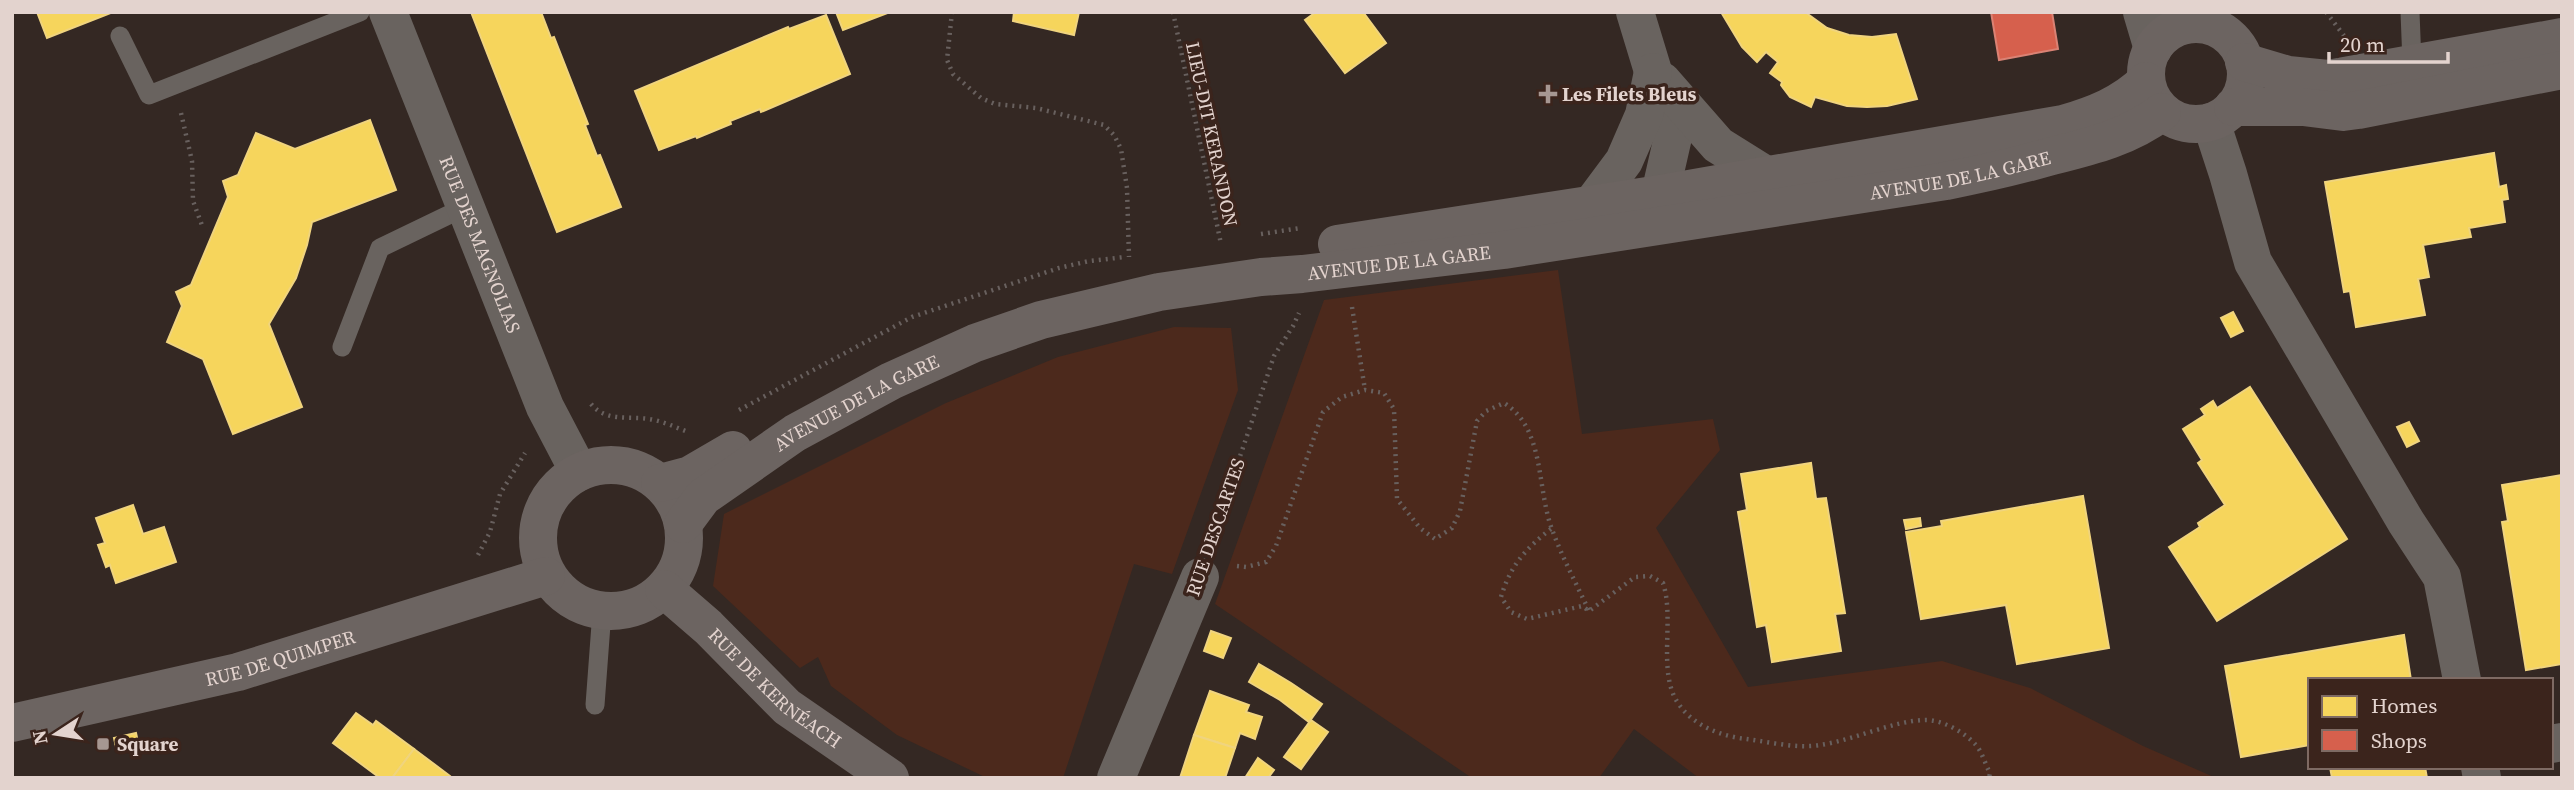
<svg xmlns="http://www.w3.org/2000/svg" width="2574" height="790" viewBox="0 0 2574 790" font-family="'Source Serif 4',serif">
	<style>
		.green { fill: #4c291c }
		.homes { fill: #f6d55c; stroke: #f0d47e; stroke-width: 2 }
		.shops { fill: #d6604d; stroke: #da8274; stroke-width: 2 }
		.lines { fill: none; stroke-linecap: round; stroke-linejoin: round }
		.path { stroke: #68605e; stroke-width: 4.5; stroke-dasharray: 2 5; stroke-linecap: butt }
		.service { stroke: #69635f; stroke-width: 19 }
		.minor { stroke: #69635f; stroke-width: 38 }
		.secondary { stroke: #6c6461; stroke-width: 38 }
		.poi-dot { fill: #a69792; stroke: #3b241c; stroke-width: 2.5 }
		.labels { text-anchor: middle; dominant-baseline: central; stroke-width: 7; stroke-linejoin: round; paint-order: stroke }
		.poi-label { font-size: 19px; font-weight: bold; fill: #e3d3ce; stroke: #3b241c; text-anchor: start }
		.street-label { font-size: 19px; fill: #e3d3ce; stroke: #3b241c }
	</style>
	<rect width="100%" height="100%" fill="#342823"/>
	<g class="green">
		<path d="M1558,270L1582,434L1713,419L1720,450L1656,528L1748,687L1942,661L2030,688L2143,746L2216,778H1699L1634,729L1599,778H1472L1215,604L1324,300Z"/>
		<path d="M1174,327L1231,328L1238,390L1172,574L1134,564L1063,778H987L897,735L831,686L818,657L800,668L713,586L724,514L946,403L1058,357Z"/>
	</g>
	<g class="homes">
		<path d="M37,12H113L47,38Z"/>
		<path d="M471,12H541L551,38L554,37L588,124L585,125L597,156L600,155L621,207L557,232Z"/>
		<path d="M836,12H890L843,30Z"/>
		<path d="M1014,12H1079L1074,35L1013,21Z"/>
		<path d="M1316,12H1363L1386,43L1345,73L1305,20Z"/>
		<path d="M1805,12L1827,28L1849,35L1872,37L1896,34L1917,99L1887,106L1867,107L1847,106L1815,97L1811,107L1790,97L1781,85L1782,82L1770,73L1778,62L1766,52L1757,62L1742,47L1721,12Z"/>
		<path d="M826,15L850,74L761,112L760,109L730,121L731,124L697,138L696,136L659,150L635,91L788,27L789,29Z"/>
		<path d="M370,120L396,190L312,222L307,245L296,278L269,324L302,407L233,434L203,359L167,342L182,306L176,292L191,285L228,197L223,181L238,175L256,133L295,149Z"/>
		<path d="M2494,153L2499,187L2506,185L2508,199L2502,200L2505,222L2469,228L2471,237L2423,245L2429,277L2418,279L2425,315L2356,327L2350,291L2344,292L2325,182Z"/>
		<path d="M2233,312L2243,331L2231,337L2221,318Z"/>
		<path d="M2250,387L2347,539L2217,621L2169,547L2200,527L2198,523L2225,505L2198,463L2202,460L2183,429L2205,415L2201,409L2213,401L2217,408Z"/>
		<path d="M2409,422L2419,441L2407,447L2397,427Z"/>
		<path d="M1811,463L1816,499L1826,498L1845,613L1835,614L1841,651L1772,662L1766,625L1757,627L1738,512L1747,510L1741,474Z"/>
		<path d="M2562,475V664L2526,670L2502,522L2508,521L2502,485Z"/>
		<path d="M2083,496L2109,648L2017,664L2006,605L1921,619L1906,532L1942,526L1941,521Z"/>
		<path d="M133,505L143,534L164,527L176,562L116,583L110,565L106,567L98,545L105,543L96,518Z"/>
		<path d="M1920,518L1921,526L1906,529L1904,520Z"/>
		<path d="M1211,631L1231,638L1223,658L1204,651Z"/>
		<path d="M2404,635L2411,680H2310V745L2241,757L2225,666Z"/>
		<path d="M1259,664L1291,683L1322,704L1309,722L1280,700L1249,682Z"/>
		<path d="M1210,691L1249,705L1246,712L1262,717L1255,739L1240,733L1235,748L1194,735Z"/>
		<path d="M356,713L373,725L376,721L414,749L392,778H380L333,743Z"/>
		<path d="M1311,720L1328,732L1301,769L1284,757Z"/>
		<path d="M136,733L138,742L116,747L114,738Z"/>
		<path d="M1194,735L1235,748L1225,778H1180Z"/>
		<path d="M414,749L450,776L449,778H392Z"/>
		<path d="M1258,758L1274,770L1268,778H1245Z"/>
		<path d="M2330,767H2425L2427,778H2332Z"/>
	</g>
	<path class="shops" d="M1991,12H2052L2058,49L1999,60Z"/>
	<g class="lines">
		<g class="path">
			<path d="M952,12L947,60L953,74L981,98L995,104L1036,108L1104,125L1114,135L1121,149L1127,188L1129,257"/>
			<path d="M1173,12L1221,244"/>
			<path d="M2326,12L2345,37"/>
			<path d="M181,113L192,161L193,201L203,228"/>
			<path d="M1261,234L1301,228"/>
			<path d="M1352,307L1365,390"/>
			<path d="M591,404C606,422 628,416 649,419C662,421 675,427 688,432"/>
			<path d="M739,410L912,317L1059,268L1089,261L1125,257"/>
			<path d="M1551,529C1526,548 1510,566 1501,597L1511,612L1527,619L1582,606L1589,611L1635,577L1650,576L1663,583C1675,619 1657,672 1678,703C1693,726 1721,736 1746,739C1770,742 1797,749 1820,745C1854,740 1893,721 1924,720C1941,719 1964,732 1975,744C1982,751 1985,764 1990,773L1989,778"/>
			<path d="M1211,542L1274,356L1293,326L1299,313"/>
			<path d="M478,555L490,532L500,494L525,453"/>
			<path d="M1237,566L1246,567L1266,562L1276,546L1323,412L1342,397L1365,390L1384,393L1394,409L1397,499L1420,528L1435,539L1452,528L1460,511L1477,421L1486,411L1504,403C1546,429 1536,490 1553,532C1563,559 1577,585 1589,611"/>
		</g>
		<g class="service">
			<path d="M2410,12L2412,63"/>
			<path d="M120,36L149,95L360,12"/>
			<path d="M342,347L380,248L465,207"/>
			<path d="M595,705L602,611"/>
		</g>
		<g class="minor">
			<path id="s1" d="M388,12L545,407L579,472"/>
			<path d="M1635,12L1673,137L1660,194L1635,215"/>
			<path d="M2142,12L2153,49"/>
			<path d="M2178,12L2185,25"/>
			<path d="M1662,81L1718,145L1766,175"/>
			<path d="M2211,122L2228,174L2253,262L2406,522L2442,577L2462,680"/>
			<path d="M1592,204L1624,161L1644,115L1653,72"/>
			<path d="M2551,744L2562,742"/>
			<path d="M2480,767L2482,778"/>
			<path d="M1116,778L1200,577"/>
		</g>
		<g class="secondary">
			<circle cx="2196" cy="74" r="50"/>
			<path d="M2244,62L2288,75L2328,79L2562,37"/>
			<path d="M2233,107H2303L2343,112L2358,110L2562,70"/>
			<path d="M1337,244L1660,194L2063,124C2094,115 2123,104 2146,81"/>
			<circle cx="611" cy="538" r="73"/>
			<path d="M660,483L690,475L733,450"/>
			<path id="s2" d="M683,524L703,497L795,433L891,381L975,343L1041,320L1159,292L1261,277L1302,274L1504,250L1946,181C1982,174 2017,166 2052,156C2092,146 2129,137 2162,112"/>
			<path id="s3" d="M664,589L708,627L787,707L890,778"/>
			<path id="s4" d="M12,723L238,672L546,576"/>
		</g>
	</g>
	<g class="poi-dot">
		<path d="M1544.5 83.5h7v7h7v7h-7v7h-7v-7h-7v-7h7z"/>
		<rect x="96" y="737" width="14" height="14" rx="3.5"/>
	</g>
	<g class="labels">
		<g class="poi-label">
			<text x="1562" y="94">Les Filets Bleus</text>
			<text x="117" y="744">Square</text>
		</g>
		<g class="street-label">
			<text transform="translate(1212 134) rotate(78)">LIEU-DIT KERANDON</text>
			<text stroke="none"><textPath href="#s2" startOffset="1348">AVENUE DE LA GARE</textPath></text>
			<text stroke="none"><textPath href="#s1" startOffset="250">RUE DES MAGNOLIAS</textPath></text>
			<text stroke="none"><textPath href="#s2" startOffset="780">AVENUE DE LA GARE</textPath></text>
			<text stroke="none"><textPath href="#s2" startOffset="214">AVENUE DE LA GARE</textPath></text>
			<text transform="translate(1215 527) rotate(-71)">RUE DESCARTES</text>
			<text stroke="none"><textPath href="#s4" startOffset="276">RUE DE QUIMPER</textPath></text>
			<text stroke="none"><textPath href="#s3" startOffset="149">RUE DE KERNÉACH</textPath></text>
		</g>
	</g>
	<rect width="2574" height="790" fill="none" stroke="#e3d3ce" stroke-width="28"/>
	<rect x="2308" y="678" width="245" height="91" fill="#3b241c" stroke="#7e6a63" stroke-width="2"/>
	<rect x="2322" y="696" width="35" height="21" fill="#f6d55c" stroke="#7e6a63" stroke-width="2"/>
	<text x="2371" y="713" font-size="21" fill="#e3d3ce">Homes</text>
	<rect x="2322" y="730" width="35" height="21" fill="#d6604d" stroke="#7e6a63" stroke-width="2"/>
	<text x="2371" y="748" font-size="21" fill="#e3d3ce">Shops</text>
	<g transform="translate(56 734) rotate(258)" stroke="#3b241c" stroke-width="5" paint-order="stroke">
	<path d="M0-5L12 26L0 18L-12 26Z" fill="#e3d3ce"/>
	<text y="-10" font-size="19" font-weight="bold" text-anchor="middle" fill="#e3d3ce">N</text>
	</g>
	<path d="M2329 52v10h119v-10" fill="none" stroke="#e3d3ce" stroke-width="3.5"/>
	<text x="2340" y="52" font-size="21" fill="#e3d3ce" stroke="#3b241c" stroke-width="5" paint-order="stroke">20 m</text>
</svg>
